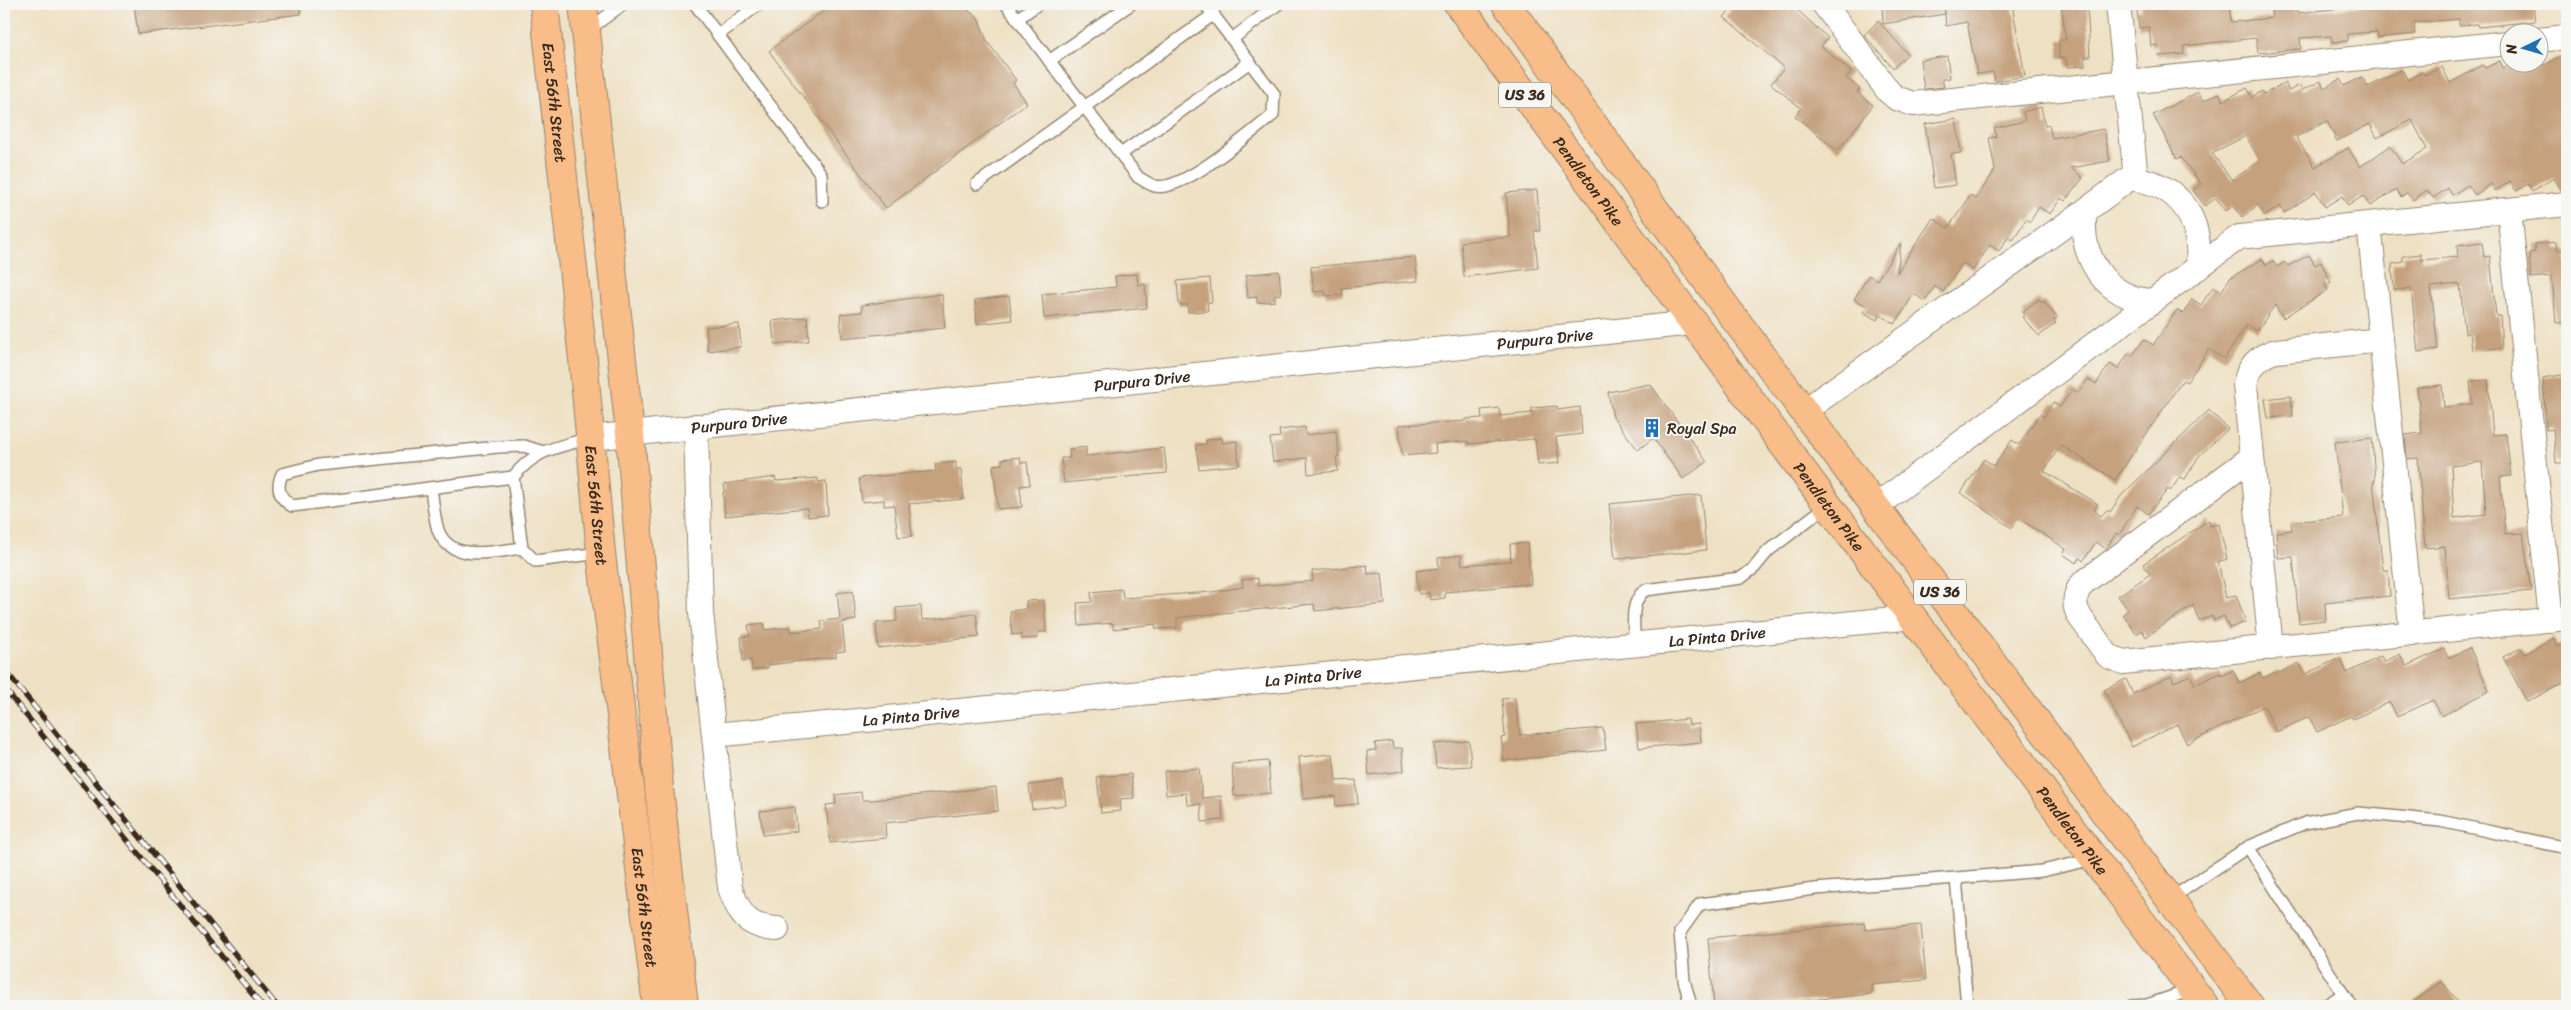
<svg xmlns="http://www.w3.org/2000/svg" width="2571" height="1010" viewBox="0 0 2571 1010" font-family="Sriracha,sans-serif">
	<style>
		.building { fill: #c5a17e; fill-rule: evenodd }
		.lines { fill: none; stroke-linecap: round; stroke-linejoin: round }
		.service-casing { stroke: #948570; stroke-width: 14 }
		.minor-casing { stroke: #948570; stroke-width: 26 }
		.primary-casing { stroke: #948570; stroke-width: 30 }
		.service { stroke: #fff; stroke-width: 11 }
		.minor { stroke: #fff; stroke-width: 24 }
		.primary { stroke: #f8bd88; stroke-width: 28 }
		.rail-casing { stroke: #3b2a1e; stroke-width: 5.5 }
		.rail { stroke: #f6f6f2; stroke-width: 4; stroke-dasharray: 11; stroke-linecap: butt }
		.labels { text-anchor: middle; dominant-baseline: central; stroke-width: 4; stroke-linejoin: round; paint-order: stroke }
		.shield { fill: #f6f6f2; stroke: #73675e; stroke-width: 1 }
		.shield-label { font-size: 15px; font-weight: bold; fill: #3b2a1e }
		.street-label { font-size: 16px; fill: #3b2a1e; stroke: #f6f6f2 }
		.poi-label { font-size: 16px; fill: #3b2a1e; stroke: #f6f6f2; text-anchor: start }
	</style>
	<rect width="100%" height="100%" fill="#f6f6f2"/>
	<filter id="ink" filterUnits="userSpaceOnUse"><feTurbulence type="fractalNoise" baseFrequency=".02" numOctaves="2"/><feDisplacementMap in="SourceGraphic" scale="10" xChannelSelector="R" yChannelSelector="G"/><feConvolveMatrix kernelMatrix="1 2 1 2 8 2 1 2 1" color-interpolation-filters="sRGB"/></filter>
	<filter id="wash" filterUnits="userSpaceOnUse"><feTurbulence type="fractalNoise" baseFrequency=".0096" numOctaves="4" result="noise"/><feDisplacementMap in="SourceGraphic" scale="20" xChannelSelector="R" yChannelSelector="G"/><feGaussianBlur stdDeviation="1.12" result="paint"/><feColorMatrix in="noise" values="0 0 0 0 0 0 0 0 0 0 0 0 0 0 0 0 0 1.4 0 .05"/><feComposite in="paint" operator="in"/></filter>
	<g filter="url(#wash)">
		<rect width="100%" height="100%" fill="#eee0c2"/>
		<g id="blocks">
			<g class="building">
				<path d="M134,4H300L301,14L138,34Z"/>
				<path d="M833,4H960L978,18L987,41L1016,80L1013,83L1027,103L886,208L769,51Z"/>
				<path d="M1736,4H1791L1828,38L1821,46L1851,72L1846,78L1860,89L1857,92L1873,105L1838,151L1795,116L1801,108L1771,84L1784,68L1724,17Z"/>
				<path d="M1892,4H1944L1945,14L1883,24L1882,5Z"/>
				<path d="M1944,4H2012L2025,76L1995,81L1993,72L1977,74L1967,22L1946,26Z"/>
				<path d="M2061,4H2087L2090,57H2084L2085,66L2067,67L2066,58H2059V40H2066Z"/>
				<path d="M2141,4H2229L2231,22L2272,18L2270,4H2296L2297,13L2380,4H2533L2535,21L2479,27L2478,24L2459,25V19L2414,23L2415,34L2378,38L2377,32L2348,34V41L2332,42L2331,36L2300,38L2301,49L2258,53L2256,38L2183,46L2184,54L2158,56L2157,45L2151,46L2149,27L2139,28L2137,10L2142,9Z"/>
				<path d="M1878,21L1908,54L1893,68L1864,35Z"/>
				<path d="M2567,54V191H2562L2554,178L2532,191L2528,184L2516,191L2510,181L2495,191L2491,184L2475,195L2468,185L2452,195L2448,188L2433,198L2427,190L2413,200L2407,193L2401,197L2396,190L2370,206L2363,196L2348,206L2342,196L2325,207L2316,192L2284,213L2280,206L2265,216L2258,205L2242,217L2233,206L2226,211L2216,198L2205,206L2193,190L2201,184L2181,157L2177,159L2153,115L2198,92L2203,101L2219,93L2223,101L2247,88L2252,97L2262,91L2264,94L2285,83L2289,91L2300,85L2302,90L2321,81L2324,88L2340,79L2344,86L2362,77L2368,87L2402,70L2408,80L2423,72L2425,75L2442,67L2450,83L2483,65L2485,68L2500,61L2503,68L2516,62H2527L2531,71ZM2412,120L2427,149L2402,164L2390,146L2360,167L2348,148L2315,167L2296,137L2327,121L2337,141L2370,124L2377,138ZM2246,136L2260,161L2232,180L2212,153Z"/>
				<path d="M1947,56L1950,78L1942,79L1944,87L1924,89L1920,60Z"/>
				<path d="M2041,107L2045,126L2049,125L2052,138L2104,129L2110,161L2071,168L2083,178L2065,201L2061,198L2050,214L2039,207L2030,222L2026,219L2013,240L2008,237L1999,251L1990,245L1973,270L1963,263L1943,292L1935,286L1925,301L1914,294L1895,324L1880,315L1877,320L1863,312L1867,306L1854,299L1869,275L1877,280L1901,243L1897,273L1933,218L1948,228L1971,195L1976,199L1995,170L1989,138L1996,137L1994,128L2025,121L2023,112Z"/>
				<path d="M1956,119L1961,153L1951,154L1956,185L1934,188L1925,124Z"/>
				<path d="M1537,190L1540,231H1534L1538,268L1464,277L1461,242L1510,237L1506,193Z"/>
				<path d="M2482,242L2484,257L2490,256L2496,316H2500L2502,348L2472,350L2470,333L2465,334L2460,284L2431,287L2438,349L2418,352L2411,289L2394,290L2392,264L2403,262V256L2421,254V260L2458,257L2457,245Z"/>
				<path d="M2556,242L2557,250L2567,249V322L2556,323L2552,276L2531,278L2529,253L2535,252L2534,244Z"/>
				<path d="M2309,255L2315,265L2321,262L2331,282L2325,285L2328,290L2283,318L2275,305L2257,331L2247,325L2224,359L2209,349L2187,382L2183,380L2115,480L2061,445L2044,471L2098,504L2094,510L2101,516L2107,510L2110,512L2121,496L2209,410L2228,429L2199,456L2185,479L2180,477L2170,491L2168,489L2148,514L2137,506L2119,535L2116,533L2106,549L2096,542L2083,561L2080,558L2076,563L2063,554L2066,549L2018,518L2012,528L1961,493L1984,459L1994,466L2012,440L2019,445L2040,414L2044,417L2053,402L2060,407L2072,389L2078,393L2088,379L2096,384L2110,364L2118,369L2128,354L2132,356L2144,339L2153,345L2177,310L2183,314L2192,299L2201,305L2213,287L2221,292L2230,278L2262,259L2266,265L2273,261L2277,267L2285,262L2288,266Z"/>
				<path d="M1415,257L1418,281L1342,288L1343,295L1326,296L1325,291L1314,292L1311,267Z"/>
				<path d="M1279,271L1281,294L1275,295V301L1257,303V297L1248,298L1246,275Z"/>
				<path d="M1137,274L1138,285L1145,284L1147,308L1044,318L1042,294L1116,287L1115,276Z"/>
				<path d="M1210,278L1212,302L1207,303L1208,311L1188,312V305H1179L1177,281Z"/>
				<path d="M942,294L945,328L842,338L840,314L862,312V305Z"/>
				<path d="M1009,296L1012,320L977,324L975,300Z"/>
				<path d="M2039,299L2042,303L2044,301L2057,318L2053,320L2056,323L2039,336L2022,317L2025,315L2022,312Z"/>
				<path d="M807,317L809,341L774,344L772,321Z"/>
				<path d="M739,324L741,347L708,351L706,327Z"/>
				<path d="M2567,374V463H2556L2553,429L2546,430L2543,378Z"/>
				<path d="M2488,380L2493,435L2506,434L2511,476L2500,477L2505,534L2523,533L2531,591L2449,599L2445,546L2425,548L2418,458L2407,459L2405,435L2422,433L2417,388L2442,385L2444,407L2472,404L2470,381ZM2482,462L2486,514L2454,518L2451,466Z"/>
				<path d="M1650,384L1707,462L1683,479L1653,438L1638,450L1613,417L1608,392Z"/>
				<path d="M2291,396L2293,416L2268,418L2265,399Z"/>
				<path d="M1557,406L1558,410L1580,407L1582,434L1556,437L1559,463L1538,465L1535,439L1468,444V441L1435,444L1436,453L1402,456L1399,425L1466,421V419L1482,418L1481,410L1499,408L1500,416L1532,413V408Z"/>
				<path d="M1305,427L1306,435L1336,431L1339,456L1336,457L1338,471L1308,474L1307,458L1273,462L1270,438L1280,437L1279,430Z"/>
				<path d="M1222,438V443L1237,441L1239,465L1199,469L1196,445L1206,444V440Z"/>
				<path d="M2372,438L2375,481L2373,482L2383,570H2388L2390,596L2325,603L2326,620L2299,623L2293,557L2278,558L2276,532L2292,530L2291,522L2343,517L2335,442Z"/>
				<path d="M1086,447V456L1164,448L1167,473L1064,483L1061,458H1070L1069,449Z"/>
				<path d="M1020,457L1021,463L1027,462L1030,485L1020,486L1022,507L998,509L993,465L1002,464V459Z"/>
				<path d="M956,462V469H961L964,499L909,504L912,536L898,537L894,505L884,506V500L862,502L859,478L936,471L935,464Z"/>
				<path d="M775,477L776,481L818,478V482L826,481L828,515L808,517L807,508L725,516L723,492L725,491L724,484Z"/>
				<path d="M1701,495L1706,550L1615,559L1609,504Z"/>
				<path d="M2209,520L2210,526L2219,524L2227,559L2218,562L2226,598L2236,595L2246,622L2229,628L2224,616L2214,620L2212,616L2199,621L2193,605L2146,637L2142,630L2136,634L2123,614L2128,610L2118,596L2150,574L2143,564Z"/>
				<path d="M1527,543L1531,584L1445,592V598L1430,600L1429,593L1419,594L1416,571L1439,568L1438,558L1461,555L1462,565L1511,561L1510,544Z"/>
				<path d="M1367,565L1368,574L1382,573L1385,604L1315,611L1314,604L1182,617L1177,618V628L1156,629L1155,624L1113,629V623L1079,626L1077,603L1092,602L1091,592L1122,589L1123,598L1212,592L1243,587L1242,580L1258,578V586L1313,581L1312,571Z"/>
				<path d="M853,591L856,620L842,622L845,651L836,652V657L768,665V668L752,670L751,660L743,661L741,637L750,636L748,625L764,623V630L791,627V632L822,629L821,621L840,619L837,593Z"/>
				<path d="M1044,600L1046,632H1038V638L1022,639L1021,634L1012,635L1010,611L1026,609V601Z"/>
				<path d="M921,606L922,620L976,614L979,637L878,648L876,623L897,621L896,608Z"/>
				<path d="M2554,638L2558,646L2567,641V681L2527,702L2503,657L2521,648L2525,654Z"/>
				<path d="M2470,648L2489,691L2442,716L2433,700L2397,717L2390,702L2353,719L2351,716L2317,732L2309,717L2276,732L2264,706L2187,744L2177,724L2132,747L2104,690L2126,679L2133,694L2171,676L2174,682L2190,675L2195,685L2220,673L2222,676L2233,670L2239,683L2260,673L2263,678L2278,671L2279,673L2299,663L2305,674L2340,658L2347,673L2381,656L2384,662L2400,654L2406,666L2444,649L2448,658Z"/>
				<path d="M1515,698L1520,735L1603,728L1606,750L1504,761L1501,738L1505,737L1502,699Z"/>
				<path d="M1688,719L1689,725L1699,724L1701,742L1639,748L1636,724Z"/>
				<path d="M1392,741L1393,748H1402L1404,771L1369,775L1367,751L1376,750L1375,743Z"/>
				<path d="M1469,741L1471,766L1436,768L1434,744Z"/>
				<path d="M1333,754L1336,781L1356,780L1358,804L1336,806L1335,796L1303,799L1299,757Z"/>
				<path d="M1268,761L1271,793L1234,796L1232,764Z"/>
				<path d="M1199,768L1202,798L1221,796L1223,820L1202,822L1201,804L1187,805L1186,793L1166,795L1164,771Z"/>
				<path d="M1131,774L1134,798L1120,799L1121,811L1101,813L1097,777Z"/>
				<path d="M1063,781L1066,805L1032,809L1029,785Z"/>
				<path d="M996,787L998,811L885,823L886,838L830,843L826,805L836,804L835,795L861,792L862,800H873Z"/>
				<path d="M795,807L797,831L763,835L760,811Z"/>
				<path d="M1864,923L1865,930L1921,925L1926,980L1871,985L1872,994L1751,1006H1714L1708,938Z"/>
				<path d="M2442,981L2461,1006H2408Z"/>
			</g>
		</g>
	</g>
	<g filter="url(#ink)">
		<use href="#blocks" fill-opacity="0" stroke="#948570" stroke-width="1"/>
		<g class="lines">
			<g class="service-casing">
				<g id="service">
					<path d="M695,4L821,174L822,201"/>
					<path d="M1006,4L1138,177C1143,180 1150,185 1155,186C1182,193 1251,132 1273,115L1274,94L1205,4"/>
					<path d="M1017,19L1038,4"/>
					<path d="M587,31L623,4"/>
					<path d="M718,35L759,4"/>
					<path d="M1232,39L1278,4"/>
					<path d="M1049,61L1131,4"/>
					<path d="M1121,154L1250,62"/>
					<path d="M977,184L1214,14"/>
					<path d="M590,438C556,448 537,448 513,477L522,548L535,561L601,553"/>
					<path d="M513,477L292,506C279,498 276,488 282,474L318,465L498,447L524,446L543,452"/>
					<path d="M431,488C433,502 434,517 438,530C450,564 496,551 522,548"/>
					<path d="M1635,645C1634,626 1629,603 1645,590L1741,578L1754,568L1768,551L1828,505"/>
					<path d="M2248,847L2305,823L2358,813L2440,821L2567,848"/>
					<path d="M2170,899L2248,847L2351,1006"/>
					<path d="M1691,1006L1684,980L1680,932L1700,904L1815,889L1956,878"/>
					<path d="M1967,1006L1956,878L2042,871L2094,859"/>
					<path d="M2131,1006L2147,1005L2192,990"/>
					<path d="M2325,1006L2343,994"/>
				</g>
			</g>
			<g class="minor-casing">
				<g id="minor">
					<path d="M1824,4L1889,92L1896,98L1913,104L2508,43"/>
					<path d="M2118,4L2136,179"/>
					<path d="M2538,40L2567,37"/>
					<path d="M2509,210L2551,620"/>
					<path d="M2369,224L2412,634"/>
					<path d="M2152,301C2105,299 2078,255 2085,211L2127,180L2130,178C2181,184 2202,219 2198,268"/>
					<path d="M2381,340L2276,351C2258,356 2248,367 2245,385L2252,457L2083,583C2074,593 2073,606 2080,617L2108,656L2123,662L2567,618"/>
					<path d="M1804,411L2085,211"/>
					<path d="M696,426L701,613L730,888C740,915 746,927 777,929"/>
					<path id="s1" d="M590,438L1693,323"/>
					<path d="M2252,457L2271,648"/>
					<path d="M1876,506L2239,237L2567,204"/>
					<path id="s2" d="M714,735L1914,617"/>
				</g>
			</g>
			<g class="primary-casing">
				<g id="primary">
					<path id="s3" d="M544,4L583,359L601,553L657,1006"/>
					<path d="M583,4L630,433L659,788L684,1006"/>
					<path id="s4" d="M1458,4L1828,505L2205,1006"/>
					<path d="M1506,4L1728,310L2250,1006"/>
				</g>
			</g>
			<use href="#service" class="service"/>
			<use href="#minor" class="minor"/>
			<use href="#primary" class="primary"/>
			<g class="rail-casing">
				<g id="rail">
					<path d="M4,669L277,1006"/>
					<path d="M4,688L262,1006"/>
				</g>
			</g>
			<use href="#rail" class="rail"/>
		</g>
	</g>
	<defs>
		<g id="building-bare" transform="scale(1.5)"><path d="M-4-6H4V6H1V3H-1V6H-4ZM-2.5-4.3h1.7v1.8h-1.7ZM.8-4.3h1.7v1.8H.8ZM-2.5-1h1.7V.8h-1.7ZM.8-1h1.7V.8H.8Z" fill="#1f6fb2" stroke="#f6f6f2" stroke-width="2.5" paint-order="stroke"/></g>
	</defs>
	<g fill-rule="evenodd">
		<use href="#building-bare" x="1652" y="428"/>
	</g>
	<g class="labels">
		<g class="shield">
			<rect x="1499" y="82.5" width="52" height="25" rx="4"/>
			<rect x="1914" y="579.5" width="52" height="25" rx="4"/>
		</g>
		<g class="shield-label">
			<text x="1525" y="95">US 36</text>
			<text x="1940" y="592">US 36</text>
		</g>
		<g class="street-label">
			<text stroke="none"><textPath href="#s3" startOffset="99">East 56th Street</textPath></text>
			<text stroke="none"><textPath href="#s4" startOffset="220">Pendleton Pike</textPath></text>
			<text stroke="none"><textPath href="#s1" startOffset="960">Purpura Drive</textPath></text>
			<text stroke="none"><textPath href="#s1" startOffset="555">Purpura Drive</textPath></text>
			<text stroke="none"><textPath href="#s1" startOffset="150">Purpura Drive</textPath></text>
			<text stroke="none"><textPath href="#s3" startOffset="504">East 56th Street</textPath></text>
			<text stroke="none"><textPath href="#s4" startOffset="625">Pendleton Pike</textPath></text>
			<text stroke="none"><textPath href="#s2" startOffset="1008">La Pinta Drive</textPath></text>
			<text stroke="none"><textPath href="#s2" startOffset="602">La Pinta Drive</textPath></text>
			<text stroke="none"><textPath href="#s2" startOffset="198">La Pinta Drive</textPath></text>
			<text stroke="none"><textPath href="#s4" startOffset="1030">Pendleton Pike</textPath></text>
			<text stroke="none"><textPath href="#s3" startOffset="909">East 56th Street</textPath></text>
		</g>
		<g class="poi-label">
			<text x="1667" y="428">Royal Spa</text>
		</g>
	</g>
	<rect width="2571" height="1010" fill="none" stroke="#f6f6f2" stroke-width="20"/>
	<g transform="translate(2524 48) rotate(265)"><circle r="24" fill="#f6f6f2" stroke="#aba49d"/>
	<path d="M0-4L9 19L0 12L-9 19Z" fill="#1f6fb2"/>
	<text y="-8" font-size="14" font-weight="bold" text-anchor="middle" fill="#3b2a1e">N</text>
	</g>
</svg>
